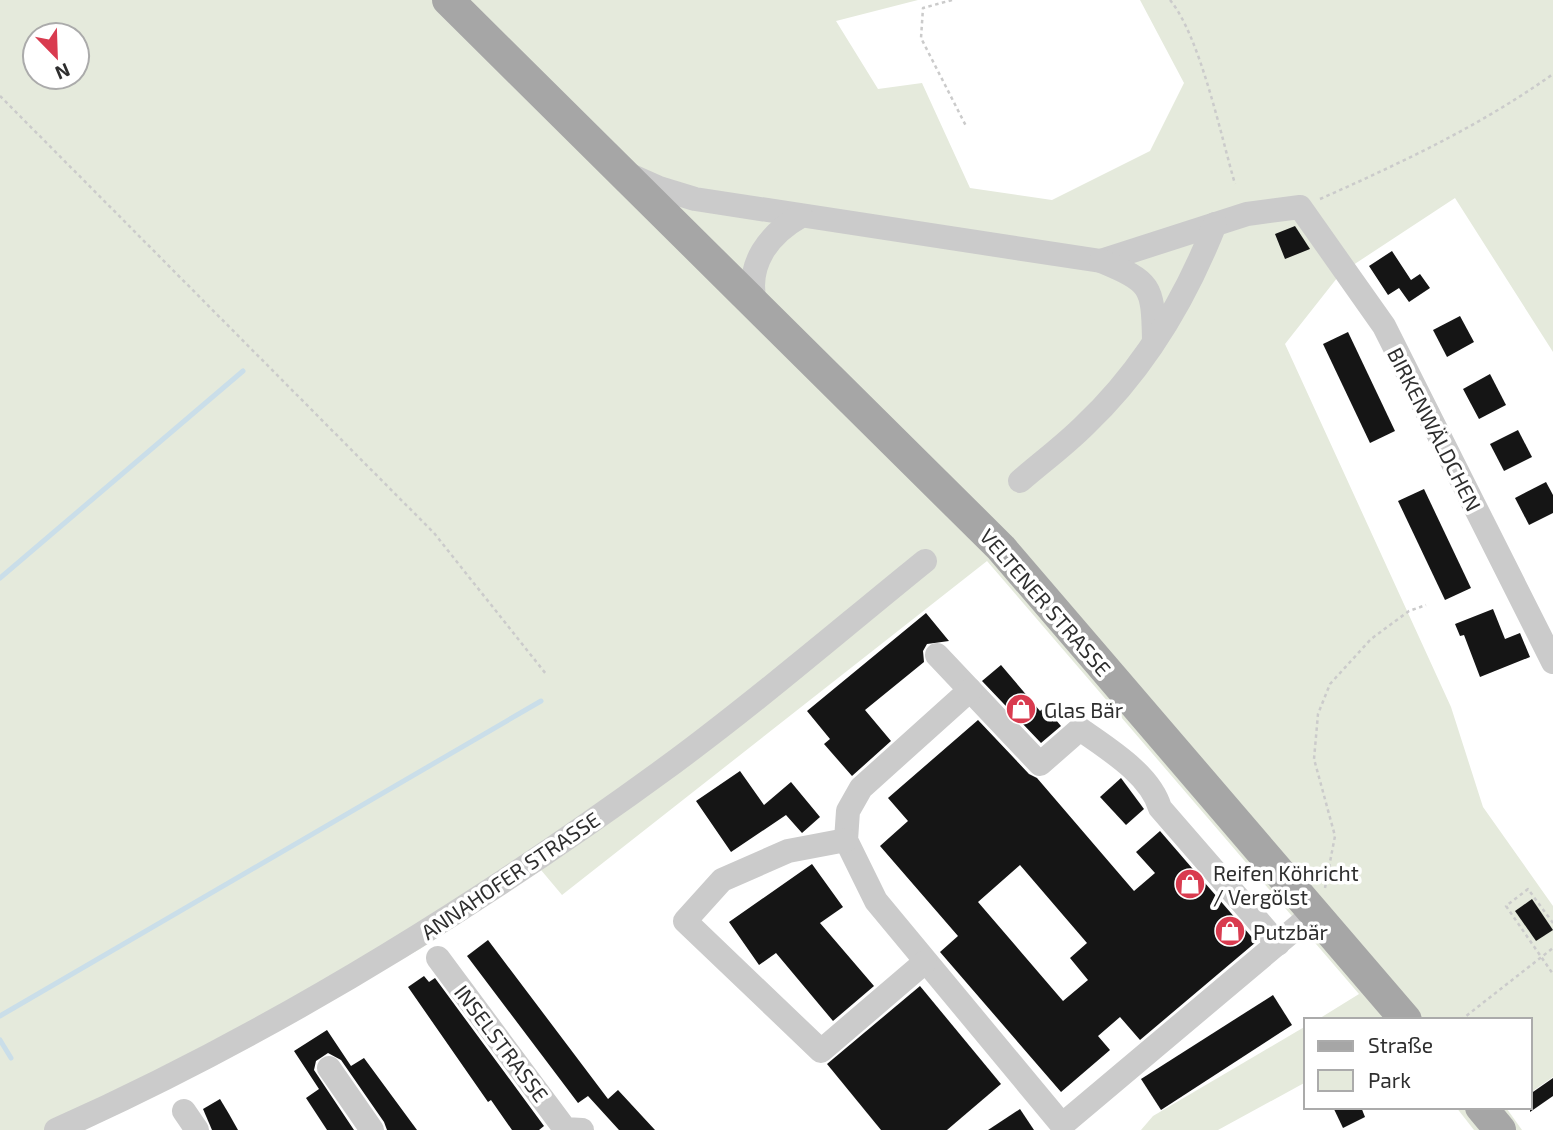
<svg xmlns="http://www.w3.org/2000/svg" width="1553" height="1130" viewBox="0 0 1553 1130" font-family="'Exo 2',sans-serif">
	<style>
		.green { fill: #e5eadc; fill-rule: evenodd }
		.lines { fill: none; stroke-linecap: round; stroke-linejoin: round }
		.stream { stroke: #cadee9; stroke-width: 5 }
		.building { fill: #151515; fill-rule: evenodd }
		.path { stroke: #cbcbcb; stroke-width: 2.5; stroke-dasharray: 3.5 3.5; stroke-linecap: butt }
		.minor { stroke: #cbcbcb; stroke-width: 24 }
		.major { stroke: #a6a6a6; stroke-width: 32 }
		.labels { text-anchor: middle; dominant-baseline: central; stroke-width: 7; stroke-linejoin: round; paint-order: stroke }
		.street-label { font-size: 21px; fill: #2e2e2e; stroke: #fff }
		.poi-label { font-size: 21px; fill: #2e2e2e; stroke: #fff; text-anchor: start }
	</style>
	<rect width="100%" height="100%" fill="#fff"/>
	<g class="green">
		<path d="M0,0H918L836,21L878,89L922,83L970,188L1052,200L1150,151L1184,83L1140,0H1553V352L1455,198L1341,273L1285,344L1451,707L1483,807L1553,906V1077L1530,1093V1020H1317L1359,994L987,561L562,895L541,870L420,949L155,1096L83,1130H0ZM35,35H77V77H35Z"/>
		<path d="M1306,1026V1082L1218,1130H1141L1153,1116Z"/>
		<path d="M1456,1107H1509L1507,1109L1522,1130H1474Z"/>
	</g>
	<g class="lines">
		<g class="stream">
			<path d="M0,578L243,371"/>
			<path d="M0,1016L541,701"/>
			<path d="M0,1040L11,1058"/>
		</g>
	</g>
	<g class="building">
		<path d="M1295,226L1310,249L1285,259L1275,234Z"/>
		<path d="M1392,251L1411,280L1420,274L1430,288L1409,302L1399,288L1388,295L1369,266Z"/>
		<path d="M1460,316L1474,342L1447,357L1433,330Z"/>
		<path d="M1348,332L1395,431L1370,443L1323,344Z"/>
		<path d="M1490,374L1506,405L1479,419L1463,389Z"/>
		<path d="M1518,430L1532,457L1504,471L1490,444Z"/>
		<path d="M1546,482L1553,495V513L1529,525L1515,498Z"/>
		<path d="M1424,489L1471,588L1445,600L1398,501Z"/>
		<path d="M1493,609L1505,639L1520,633L1530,657L1480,677L1464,635L1460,636L1455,624Z"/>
		<path d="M926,613L949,641L927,644L923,651L924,662L865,710L891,741L852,776L824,744L830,739L807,711Z"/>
		<path d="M1001,665L1040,711L1045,707L1061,726L1041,743L982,681Z"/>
		<path d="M978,720L1029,774L1037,778L1134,891L1155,873L1136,852L1160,831L1256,942L1140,1040L1120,1017L1098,1036L1110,1050L1061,1092L940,952L958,936L880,846L908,821L888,798ZM1020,865L1087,943L1070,958L1088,980L1063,1001L978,902Z"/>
		<path d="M740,771L764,805L791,782L820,817L802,833L786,815L731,852L696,801Z"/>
		<path d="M1121,778L1144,809L1126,825L1100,797Z"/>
		<path d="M812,864L843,907L820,923L874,986L833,1021L776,953L759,965L729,922Z"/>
		<path d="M1532,899L1553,930L1536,941L1515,911Z"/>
		<path d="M488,940L608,1099L618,1090L655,1130H619L588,1096L578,1103L467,956Z"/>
		<path d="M424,976L429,982L435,978L544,1126L539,1130H512L491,1100L488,1102L408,987Z"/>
		<path d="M920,986L1001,1084L947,1130H881L827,1064Z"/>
		<path d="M1273,995L1292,1025L1161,1110L1141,1079Z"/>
		<path d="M327,1030L351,1066L364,1058L417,1130H387L384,1122L341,1060L328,1053L316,1061L314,1070L354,1130H327L306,1098L319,1089L294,1051Z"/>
		<path d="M1553,1078V1096L1530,1112V1094Z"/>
		<path d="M220,1099L229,1114L238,1130H212L203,1109Z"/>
		<path d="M1333,1107H1361L1365,1117L1343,1128Z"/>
		<path d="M1020,1109L1034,1130H988Z"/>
	</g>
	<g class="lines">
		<g class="path">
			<path d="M952,0L923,8L921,38L966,126"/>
			<path d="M1170,0C1200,36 1221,136 1235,184"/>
			<path d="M0,96L434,533L546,674"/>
			<path d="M1320,199C1401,163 1480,126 1553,74"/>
			<path d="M1325,888L1335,836L1314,759L1318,714L1330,684L1371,639L1409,611L1426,605"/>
			<path d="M1553,923L1528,889L1506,906L1553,974"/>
			<path d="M1461,1020L1553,948"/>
		</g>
		<g class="minor">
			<path d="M632,176L659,188L695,199L1101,261L1247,214L1300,207L1384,326L1553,662"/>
			<path d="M1101,261C1151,282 1153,285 1154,340"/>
			<path d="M755,302C746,264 769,234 801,216"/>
			<path d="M1020,481C1042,462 1065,445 1085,425C1143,370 1186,298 1215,224"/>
			<path d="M937,655L1040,764L1080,729C1108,749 1150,774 1160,808L1278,944"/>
			<path d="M970,690L861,788L848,811L846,840L876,901L1062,1125L1315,912"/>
			<path d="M846,840L788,851L722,880L685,921L821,1051L925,962"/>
			<path d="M438,958L565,1129L582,1130"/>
			<path d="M329,1068L372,1130"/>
			<path d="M184,1111L197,1130"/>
			<path d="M56,1130C273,1033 482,903 673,763C760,699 842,628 925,561"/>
		</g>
		<g class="major">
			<path d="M448,0L1001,548L1406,1020"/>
			<path d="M1481,1107L1500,1130"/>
		</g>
	</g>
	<defs>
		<g id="shop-disc" transform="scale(1.575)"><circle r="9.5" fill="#d93b4f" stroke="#fff"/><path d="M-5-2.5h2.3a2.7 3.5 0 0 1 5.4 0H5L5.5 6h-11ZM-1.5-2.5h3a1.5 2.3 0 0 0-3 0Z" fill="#fff"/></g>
	</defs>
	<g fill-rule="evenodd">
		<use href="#shop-disc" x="1021" y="709"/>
		<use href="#shop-disc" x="1190" y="884"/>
		<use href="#shop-disc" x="1230" y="931"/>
	</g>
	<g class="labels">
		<g class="street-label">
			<text transform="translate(1435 429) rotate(63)">BIRKENWÄLDCHEN</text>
			<text transform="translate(1046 602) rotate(49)">VELTENER STRASSE</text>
			<text transform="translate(510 875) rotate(-34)">ANNAHOFER STRASSE</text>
			<text transform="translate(502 1043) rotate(53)">INSELSTRASSE</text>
		</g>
		<g class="poi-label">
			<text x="1044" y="709">Glas Bär</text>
			<text x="1213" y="872">Reifen Köhricht<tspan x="1213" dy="24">/ Vergölst</tspan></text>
			<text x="1253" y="931">Putzbär</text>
		</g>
	</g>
	<rect x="1304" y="1018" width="228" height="91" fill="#ffffff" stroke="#ababab" stroke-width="2"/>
	<rect x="1318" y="1041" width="35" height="10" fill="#a6a6a6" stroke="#ababab" stroke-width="2"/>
	<text x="1368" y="1053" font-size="21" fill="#2e2e2e">Straße</text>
	<rect x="1318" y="1070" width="35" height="21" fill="#e5eadc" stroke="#ababab" stroke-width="2"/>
	<text x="1368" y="1088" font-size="21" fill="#2e2e2e">Park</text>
	<g transform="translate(56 56) rotate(157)"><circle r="33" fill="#ffffff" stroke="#ababab" stroke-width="2"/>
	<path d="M0-5L12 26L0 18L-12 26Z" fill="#d93b4f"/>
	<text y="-10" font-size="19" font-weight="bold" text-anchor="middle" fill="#2e2e2e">N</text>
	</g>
</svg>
